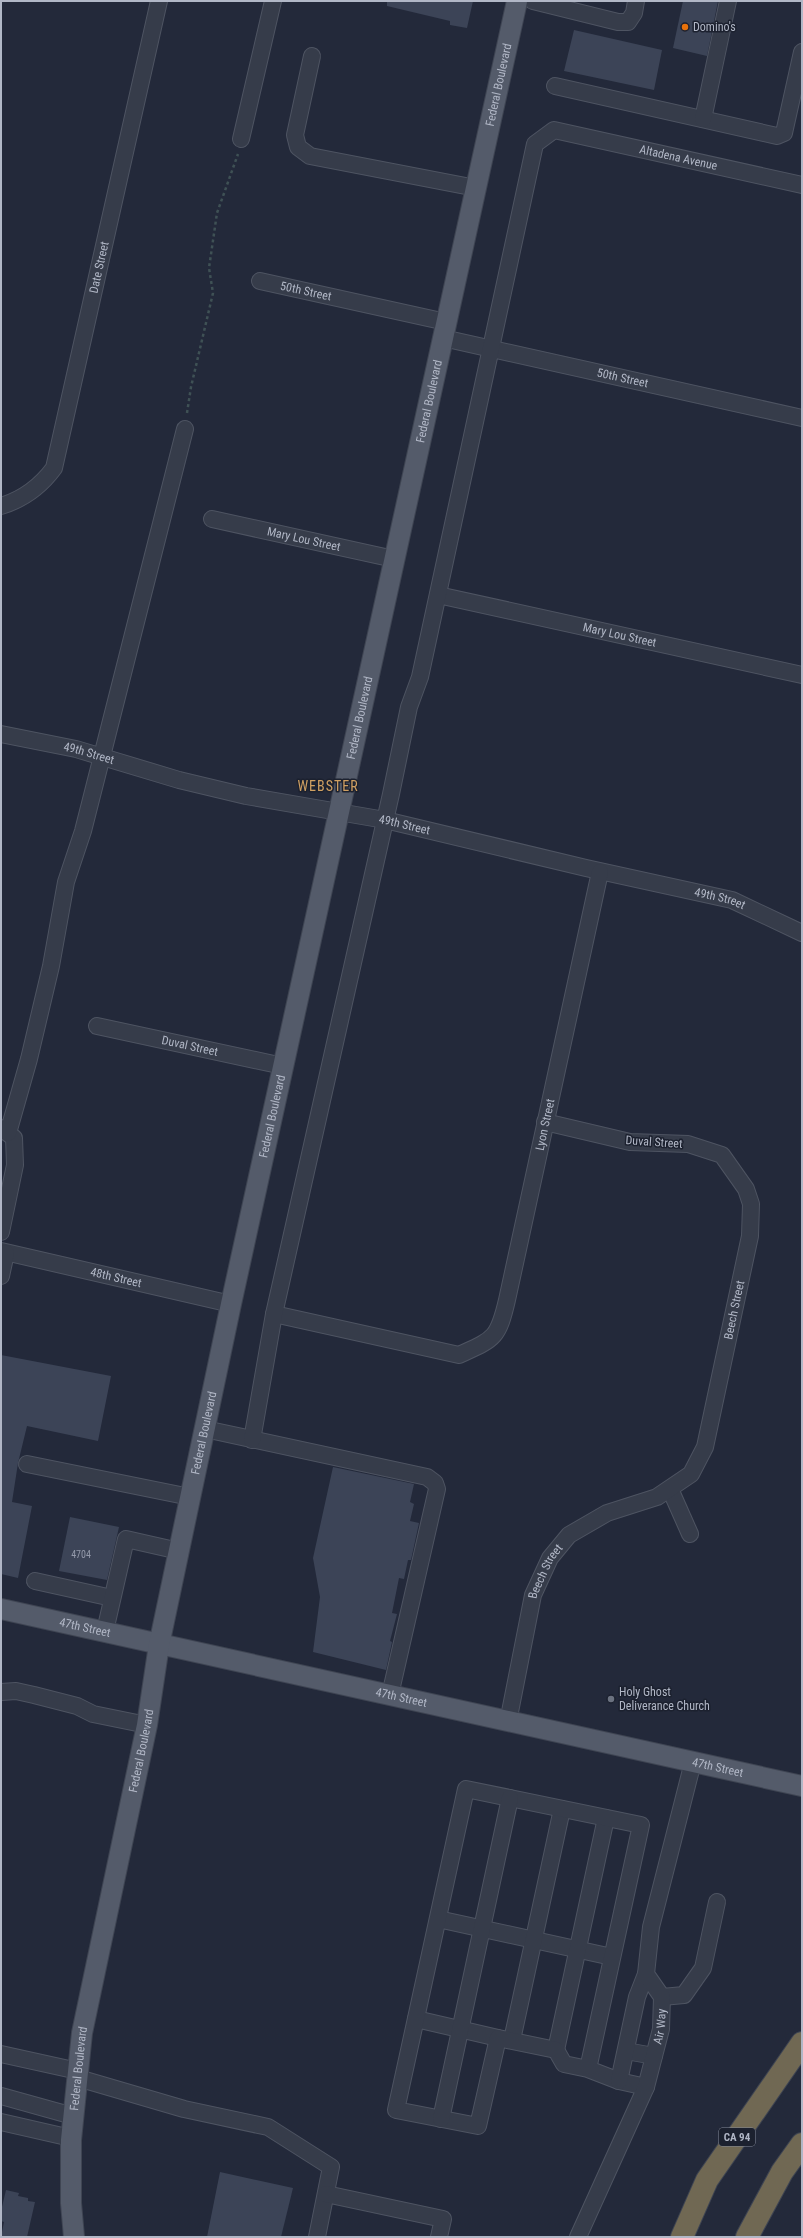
<svg xmlns="http://www.w3.org/2000/svg" width="803" height="2238" viewBox="0 0 803 2238" font-family="'Roboto Condensed',sans-serif">
	<style>
		.building { fill: #3c4457 }
		.lines { fill: none; stroke-linecap: round; stroke-linejoin: round }
		.minor-casing { stroke: #4e5462; stroke-width: 18 }
		.major-casing { stroke: #3f4553; stroke-width: 22 }
		.highway-casing { stroke: #3e4452; stroke-width: 24 }
		.path { stroke: #3f5155; stroke-width: 2.5; stroke-dasharray: 3 3; stroke-linecap: butt }
		.minor { stroke: #363c4a; stroke-width: 16 }
		.major { stroke: #545b6a; stroke-width: 20 }
		.highway { stroke: #706853; stroke-width: 22 }
		.food-dot { fill: #e8710a; stroke: #1c212f; stroke-width: 1.5 }
		.worship-dot { fill: #6b7280; stroke: #1c212f; stroke-width: 1.5 }
		.labels { text-anchor: middle; dominant-baseline: central; stroke-width: 3; stroke-linejoin: round; paint-order: stroke }
		.number-label { font-size: 10px; fill: #949aaa }
		.shield { fill: #1c212f; stroke: #848a99; stroke-width: 1 }
		.shield-label { font-size: 11px; font-weight: bold; fill: #b1b7c6 }
		.poi-label { font-size: 12px; fill: #b1b7c6; stroke: #1c212f; text-anchor: start }
		.street-label { font-size: 12px; fill: #b1b7c6; stroke: #1c212f }
		.quarter-label { font-size: 14px; letter-spacing: 1px; fill: #d0a062; stroke: #1c212f }
	</style>
	<rect width="100%" height="100%" fill="#23293a"/>
	<g class="building">
		<path d="M387,1H473L467,28L450,25V21L387,6Z"/>
		<path d="M683,1H718L707,56L673,48Z"/>
		<path d="M574,30L662,50L654,90L564,71Z"/>
		<path d="M1,1355L111,1376L98,1441L27,1426L18,1463L12,1502L32,1506L18,1578L1,1574Z"/>
		<path d="M333,1467L414,1484L410,1502L414,1504L410,1521L419,1523L411,1560H408L404,1579L399,1578L392,1613L397,1614L390,1641L392,1642L386,1670L313,1652L320,1597L313,1558Z"/>
		<path d="M70,1517L119,1527L107,1580L59,1571Z"/>
		<path d="M220,2172L293,2188L281,2237H207Z"/>
		<path d="M6,2190L19,2193L18,2196L28,2198V2201L35,2202L27,2237H1L4,2222L1,2221V2211Z"/>
	</g>
	<g class="lines">
		<g class="minor-casing">
			<g id="minor">
				<path d="M533,1L618,22H628L634,13L636,1"/>
				<path d="M312,56L295,135L298,147L310,156L476,188"/>
				<path d="M555,86L777,136L784,133L802,52"/>
				<path d="M703,119L728,1"/>
				<path d="M241,139L273,1"/>
				<path id="s1" d="M260,281L446,322"/>
				<path id="s2" d="M443,338L802,418"/>
				<path id="s3" d="M1,506C24,499 40,487 54,468L159,1"/>
				<path id="s4" d="M212,519L394,559"/>
				<path id="s5" d="M438,595L802,675"/>
				<path id="s6" d="M1,734L76,749L179,780L246,796L385,820L586,868L732,900L802,933"/>
				<path id="s7" d="M97,1026L283,1066"/>
				<path d="M1,1128L14,1138L15,1165L1,1232"/>
				<path d="M8,1133L29,1059L51,966L66,882L83,831L185,429"/>
				<path id="s8" d="M1,1251L231,1304"/>
				<path d="M1,1276L6,1253"/>
				<path id="s9" d="M274,1314L459,1355C494,1339 498,1339 507,1300L600,872"/>
				<path d="M205,1429L427,1477L435,1483L437,1489L390,1695"/>
				<path id="s10" d="M252,1440L274,1314L391,794L409,707L420,677L535,144L554,130L802,185"/>
				<path d="M27,1464L190,1497"/>
				<path d="M670,1489L690,1534"/>
				<path d="M35,1581L112,1598"/>
				<path d="M105,1631L126,1539L179,1551"/>
				<path d="M1,1692L16,1691L34,1695L77,1706L93,1714L147,1725"/>
				<path id="s11" d="M508,1722L533,1595L550,1558L569,1535L607,1513L657,1497L691,1474L705,1447L750,1236L751,1204L746,1189L722,1155L688,1144L630,1142L545,1122"/>
				<path d="M438,1919L612,1957"/>
				<path d="M662,1997L684,1995L703,1968L717,1902"/>
				<path d="M416,2019L498,2038"/>
				<path d="M512,2040L562,1809"/>
				<path d="M556,2050L606,1818"/>
				<path d="M626,2051L654,2056"/>
				<path d="M1,2054L78,2071"/>
				<path d="M588,2069L564,2064L556,2050L498,2038L478,2126L396,2110L466,1789L641,1825L588,2069L619,2081L646,2087"/>
				<path d="M78,2078L184,2109L268,2127L331,2167L317,2237"/>
				<path d="M619,2081L637,1997L646,1974"/>
				<path d="M1,2096L73,2116"/>
				<path d="M441,2119L510,1798"/>
				<path d="M1,2122L71,2138"/>
				<path d="M326,2194L443,2219L439,2237"/>
				<path id="s12" d="M578,2237L646,2087L661,2029L662,1997L646,1974L651,1927L693,1762"/>
			</g>
		</g>
		<g class="major-casing">
			<g id="major">
				<path id="s13" d="M1,1609L802,1786"/>
				<path id="s14" d="M74,2237L71,2203V2140L82,2033L147,1725L159,1645L231,1304L517,1"/>
			</g>
		</g>
		<g class="highway-casing">
			<g id="highway">
				<path d="M682,2237L707,2180L802,2043"/>
				<path d="M747,2237L782,2172L802,2144"/>
			</g>
		</g>
		<path class="path" d="M187,413L191,387L213,293L209,268L217,213L238,154"/>
		<use href="#minor" class="minor"/>
		<use href="#major" class="major"/>
		<use href="#highway" class="highway"/>
	</g>
	<circle class="food-dot" cx="685" cy="27" r="4"/>
	<circle class="worship-dot" cx="611" cy="1699" r="4"/>
	<g class="labels">
		<g class="number-label">
			<text x="81" y="1554">4704</text>
		</g>
		<rect class="shield" x="719" y="2128" width="36" height="18" rx="3"/>
		<g class="shield-label">
			<text x="737" y="2137">CA 94</text>
		</g>
		<g class="poi-label">
			<text x="693" y="27">Domino's</text>
			<text x="619" y="1692">Holy Ghost<tspan x="619" dy="14">Deliverance Church</tspan></text>
		</g>
		<g class="street-label">
			<text stroke="none"><textPath href="#s14" startOffset="2197">Federal Boulevard</textPath></text>
			<text stroke="none"><textPath href="#s10" startOffset="1478">Altadena Avenue</textPath></text>
			<text stroke="none"><textPath href="#s3" startOffset="272">Date Street</textPath></text>
			<text stroke="none"><textPath href="#s1" startOffset="47">50th Street</textPath></text>
			<text stroke="none"><textPath href="#s2" startOffset="184">50th Street</textPath></text>
			<text stroke="none"><textPath href="#s14" startOffset="1873">Federal Boulevard</textPath></text>
			<text stroke="none"><textPath href="#s4" startOffset="94">Mary Lou Street</textPath></text>
			<text stroke="none"><textPath href="#s5" startOffset="186">Mary Lou Street</textPath></text>
			<text stroke="none"><textPath href="#s14" startOffset="1549">Federal Boulevard</textPath></text>
			<text stroke="none"><textPath href="#s6" startOffset="90">49th Street</textPath></text>
			<text stroke="none"><textPath href="#s6" startOffset="414">49th Street</textPath></text>
			<text stroke="none"><textPath href="#s6" startOffset="738">49th Street</textPath></text>
			<text stroke="none"><textPath href="#s7" startOffset="95">Duval Street</textPath></text>
			<text stroke="none"><textPath href="#s14" startOffset="1141">Federal Boulevard</textPath></text>
			<text stroke="none"><textPath href="#s9" startOffset="447">Lyon Street</textPath></text>
			<text transform="translate(654 1142) rotate(4)">Duval Street</text>
			<text stroke="none"><textPath href="#s8" startOffset="118">48th Street</textPath></text>
			<text stroke="none"><textPath href="#s11" startOffset="508">Beech Street</textPath></text>
			<text stroke="none"><textPath href="#s14" startOffset="817">Federal Boulevard</textPath></text>
			<text stroke="none"><textPath href="#s11" startOffset="156">Beech Street</textPath></text>
			<text stroke="none"><textPath href="#s13" startOffset="86">47th Street</textPath></text>
			<text stroke="none"><textPath href="#s13" startOffset="410">47th Street</textPath></text>
			<text stroke="none"><textPath href="#s14" startOffset="493">Federal Boulevard</textPath></text>
			<text stroke="none"><textPath href="#s13" startOffset="734">47th Street</textPath></text>
			<text stroke="none"><textPath href="#s12" startOffset="227">Air Way</textPath></text>
			<text stroke="none"><textPath href="#s14" startOffset="169">Federal Boulevard</textPath></text>
		</g>
		<g class="quarter-label">
			<text x="328" y="786">WEBSTER</text>
		</g>
	</g>
	<rect width="803" height="2238" fill="none" stroke="#b1b7c6" stroke-width="4"/>
</svg>
